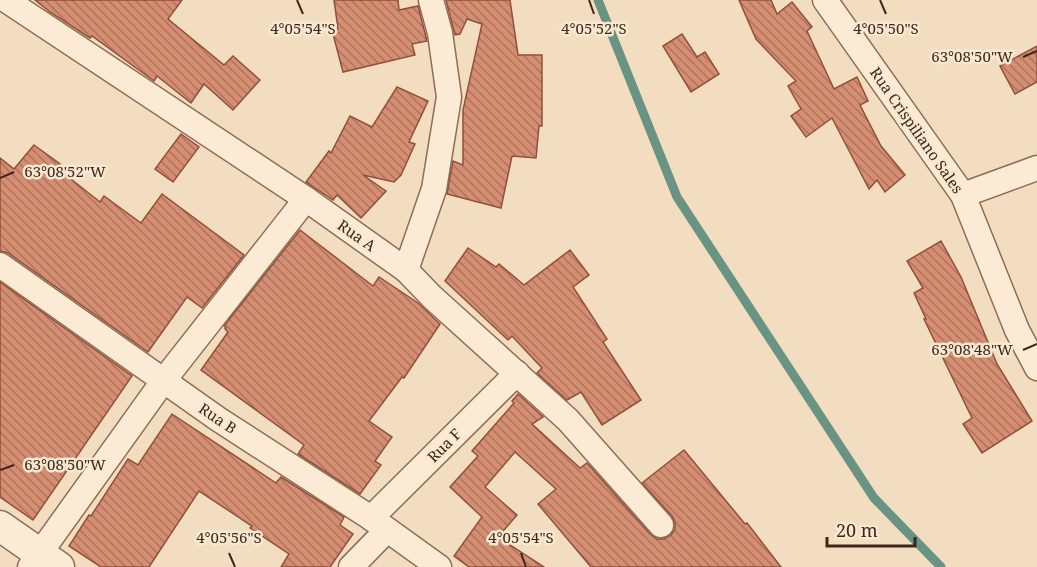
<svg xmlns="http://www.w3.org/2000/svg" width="1037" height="567" viewBox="0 0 1037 567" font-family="'Noto Serif',serif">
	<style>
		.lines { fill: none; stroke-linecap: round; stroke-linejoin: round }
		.stream { stroke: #699383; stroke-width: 9 }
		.building { fill: url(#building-back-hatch); stroke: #905039; stroke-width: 1.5 }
		.minor-casing { stroke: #8e6c56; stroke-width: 27 }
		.tertiary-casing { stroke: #8e6c56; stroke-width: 33 }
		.minor { stroke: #fcebd4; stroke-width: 24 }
		.tertiary { stroke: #fcebd4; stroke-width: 30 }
		.ticks { fill: none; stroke: #3c271c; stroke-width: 2 }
		.labels { text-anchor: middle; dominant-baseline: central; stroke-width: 5; stroke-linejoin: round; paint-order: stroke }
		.street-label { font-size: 15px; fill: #3c271c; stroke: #f9e8d0 }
		.ticks-label { font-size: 15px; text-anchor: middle; fill: #3c271c; stroke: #f9e8d0; stroke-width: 5; stroke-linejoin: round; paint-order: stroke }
	</style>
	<defs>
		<pattern id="building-back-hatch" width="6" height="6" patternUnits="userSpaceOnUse" patternTransform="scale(1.5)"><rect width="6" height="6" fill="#d58e72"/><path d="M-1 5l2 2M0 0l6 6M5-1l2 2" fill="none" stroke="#ae745d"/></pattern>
	</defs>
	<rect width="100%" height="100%" fill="#f3ddc0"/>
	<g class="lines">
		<path class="stream" d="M598,0L677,197L874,498L941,567"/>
	</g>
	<g class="building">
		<path d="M35,0H182L168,19L224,65L233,56L260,80L233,110L204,84L191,103L157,76L154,81L92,36L90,38L50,12Z"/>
		<path d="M334,0H398L399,10L418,6L427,41L412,44L415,55L343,72L332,30L338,29Z"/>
		<path d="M446,0H510L518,55H542V126H539L536,158L512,156L501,208L447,194L453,161L463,165V110L482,24L467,19L460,34L455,35Z"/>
		<path d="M739,0H771L777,14L792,2L812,27L807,31L834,89L857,77L868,101L860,105L881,146L905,175L885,192L877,180L869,189L832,118L806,137L791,116L801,109L788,86L796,81L756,39Z"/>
		<path d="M682,34L697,57L705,52L719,74L691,92L663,46Z"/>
		<path d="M1037,46V82L1015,94L1000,66Z"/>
		<path d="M397,87L428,101L409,142L415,144L401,175L394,182L363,175L386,191L361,218L337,195L333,200L306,182L329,151L331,153L350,116L372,127Z"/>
		<path d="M181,134L199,147L173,182L155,169Z"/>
		<path d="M34,145L60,164L57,168L100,202L104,196L141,223L162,194L244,255L202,308L187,297L148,352L8,253L0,251V158L14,169Z"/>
		<path d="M300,230L373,286L379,277L418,303L440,324L404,378L402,377L369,421L392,437L375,461L381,465L360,494L298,454L304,445L201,370L228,332L225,329L226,328L224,326Z"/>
		<path d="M941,241L961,277L997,364L1032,421L982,453L963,424L972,418L924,319H926L914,293L923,288L907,261Z"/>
		<path d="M468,248L496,267L499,264L524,285L570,250L589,275L573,287L607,339L603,342L641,400L602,425L581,392L567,400L537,373L542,368L512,336L508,340L445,281Z"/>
		<path d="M0,282L132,376L33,520L0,497Z"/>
		<path d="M518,394L543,417L532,424L580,468L587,463L650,534L657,539H664L671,535L675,529V522L672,516L642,483L684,450L745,524L747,523L781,567H591L538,504L556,489L515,452L485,487L517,515L498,537L544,567H469L454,556L482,517L450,487L478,456L472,451L514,403L512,401Z"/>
		<path d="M172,414L276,483L281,477L344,517L340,525L353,534L330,567H281L289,554L250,528L252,526L199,491L149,567H101L69,546L89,515L91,516L128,459L138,465Z"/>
	</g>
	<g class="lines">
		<g class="minor-casing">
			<g id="minor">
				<path d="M6,0L306,199L406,270L432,297L568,420L661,525"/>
				<path d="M825,0L963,195L1017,330L1037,368"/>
				<path d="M963,195L1037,168"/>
				<path d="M0,265L218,419L371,518L439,567"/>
				<path d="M406,270L434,189L449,97L440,33L431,0"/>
				<path d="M371,518L517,373"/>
				<path d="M30,567L164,380L306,199"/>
				<path d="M351,567L387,530"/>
			</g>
		</g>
		<g class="tertiary-casing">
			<path id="tertiary" d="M0,526L59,567"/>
		</g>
		<use href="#minor" class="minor"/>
		<use href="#tertiary" class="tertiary"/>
	</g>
	<path class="ticks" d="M297,0L303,14M589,0L594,14M880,0L886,14M1023,57L1037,51M0,178L14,172M1023,350L1037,344M0,470L14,465M229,553L235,567M521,553L526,567"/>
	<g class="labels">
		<g class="street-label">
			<text transform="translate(917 130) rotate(55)">Rua Crispiliano Sales</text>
			<text transform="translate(357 235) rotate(35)">Rua A</text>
			<text transform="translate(218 418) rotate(34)">Rua B</text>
			<text transform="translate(444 445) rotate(-45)">Rua F</text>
		</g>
	</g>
	<g class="ticks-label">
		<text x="303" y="34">4°05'54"S</text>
		<text x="594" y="34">4°05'52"S</text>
		<text x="886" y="34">4°05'50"S</text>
		<text x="972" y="62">63°08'50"W</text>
		<text x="65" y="177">63°08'52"W</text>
		<text x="972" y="355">63°08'48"W</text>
		<text x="65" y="470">63°08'50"W</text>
		<text x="229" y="543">4°05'56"S</text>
		<text x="521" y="543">4°05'54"S</text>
	</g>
	<path d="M827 537v9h88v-9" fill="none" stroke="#3c271c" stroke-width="3"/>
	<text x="836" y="537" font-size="18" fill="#3c271c" stroke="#f9e8d0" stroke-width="4.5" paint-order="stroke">20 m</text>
</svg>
